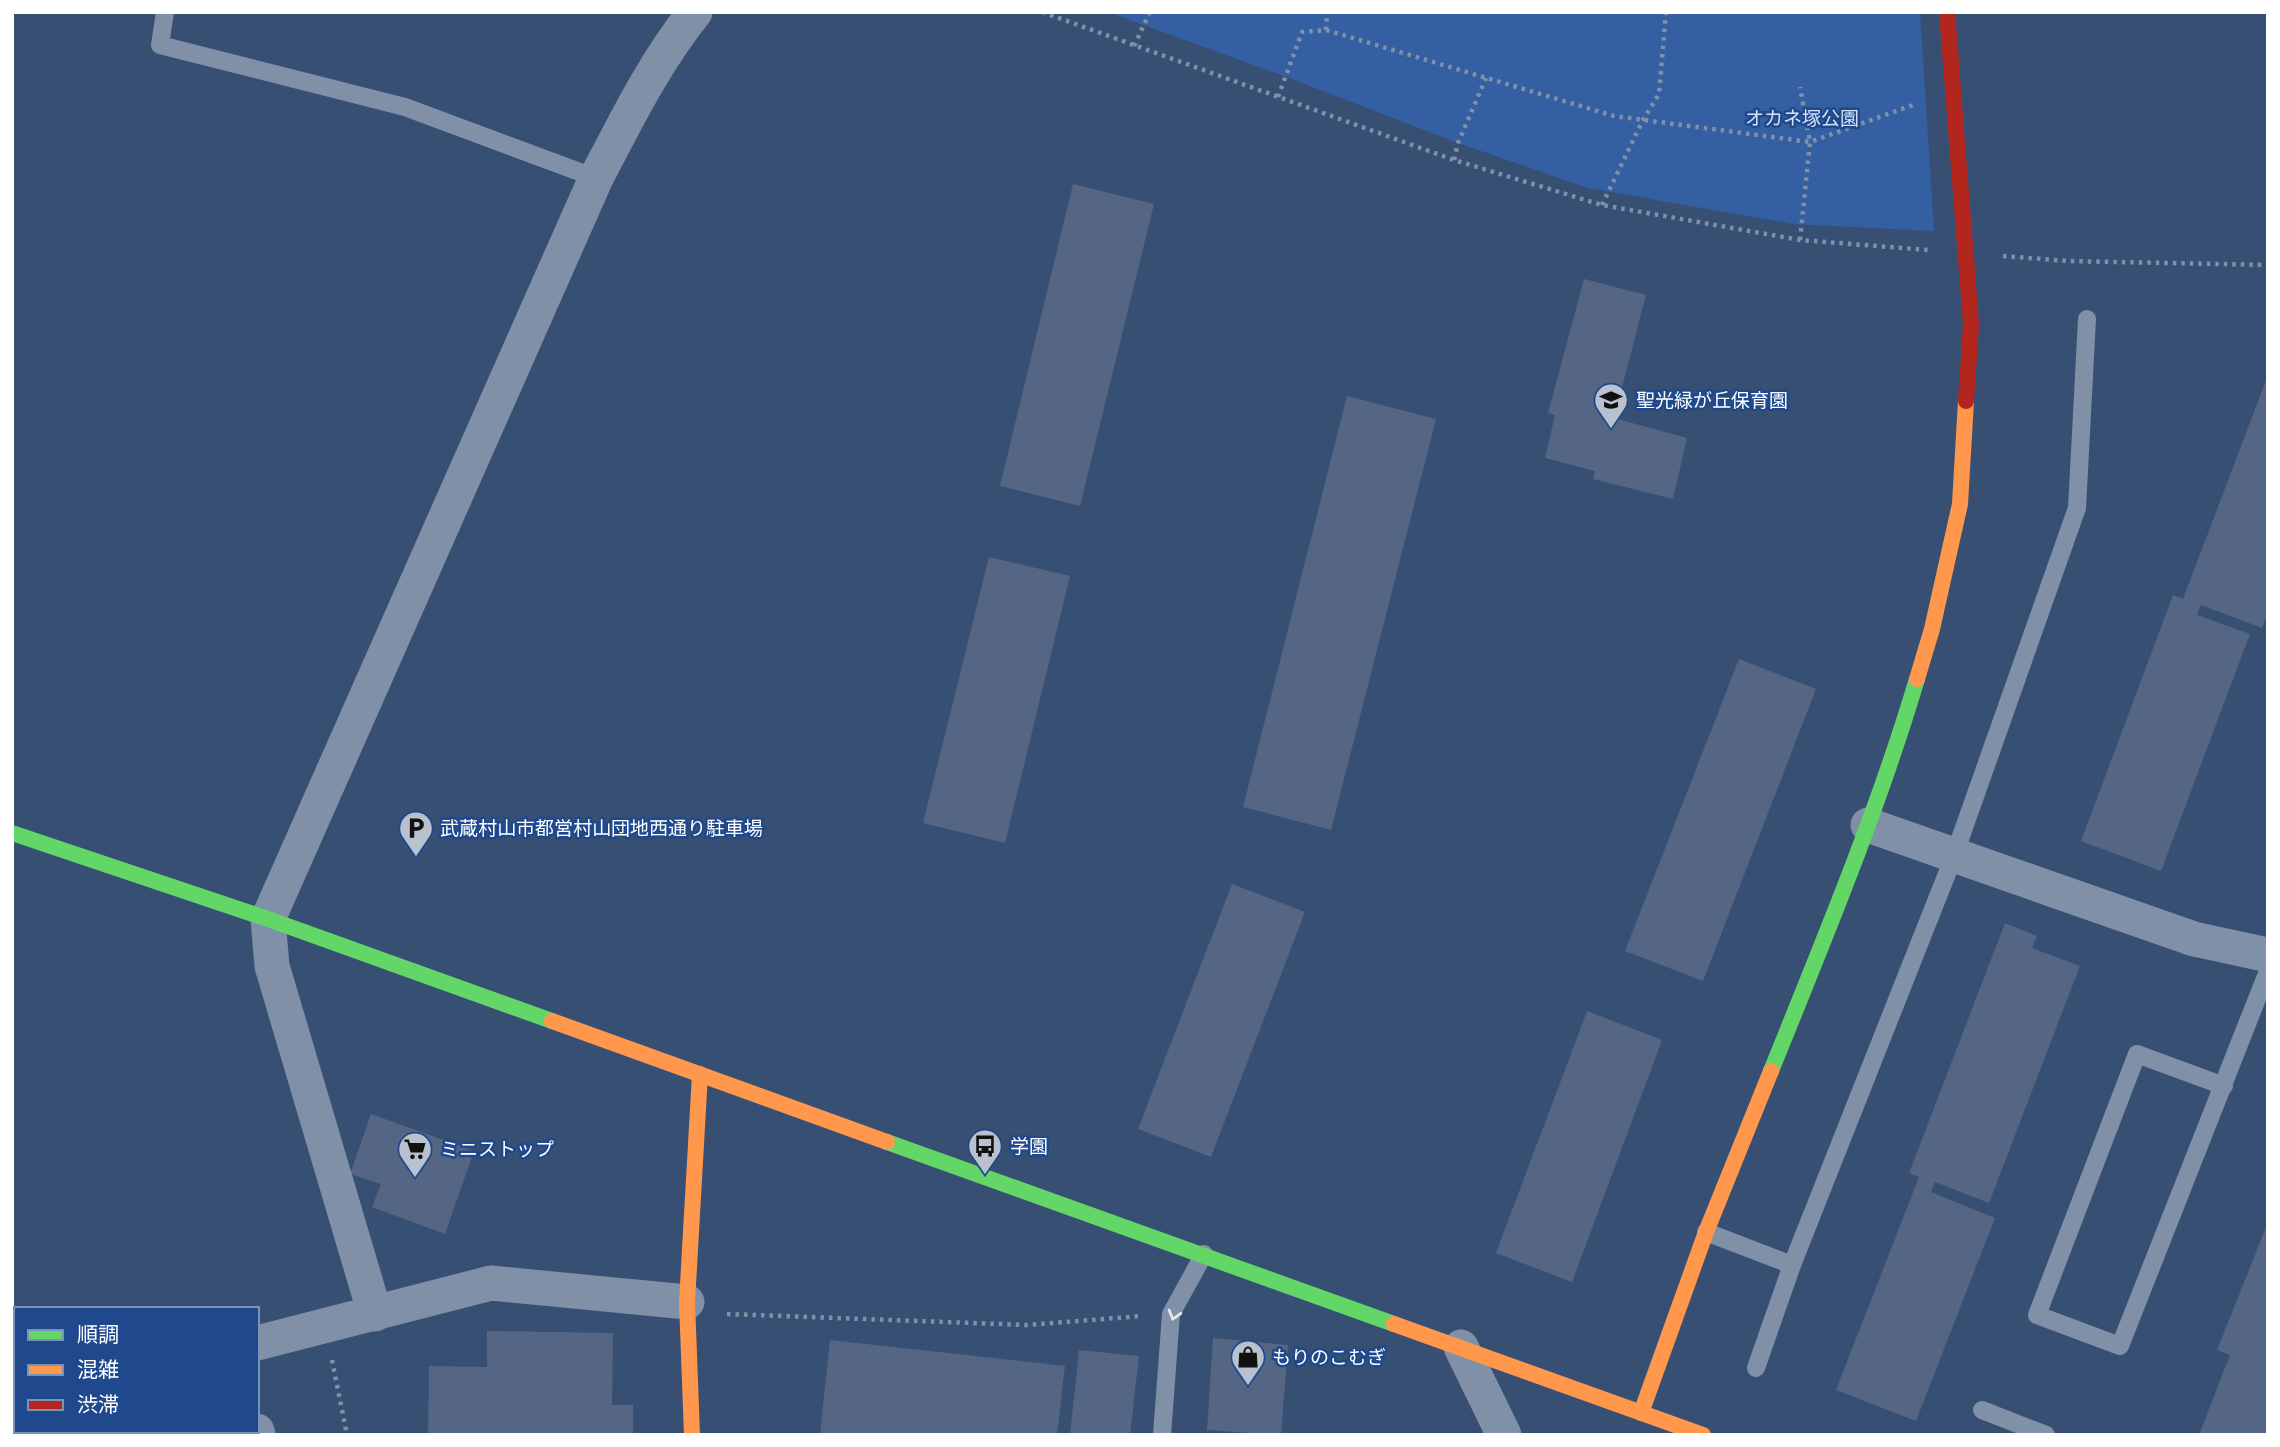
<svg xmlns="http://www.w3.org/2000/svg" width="2280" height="1447" viewBox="0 0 2280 1447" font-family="'Fira Sans','Noto Sans JP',sans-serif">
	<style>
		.green { fill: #345fa2 }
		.building { fill: #546683 }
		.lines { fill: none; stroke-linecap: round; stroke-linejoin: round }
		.path { stroke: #7f90a7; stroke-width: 4.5; stroke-dasharray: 3.5 5; stroke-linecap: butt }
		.lane { stroke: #7f90a7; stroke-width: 18 }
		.street { stroke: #7f90a7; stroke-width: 35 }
		.fast { stroke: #63d668; stroke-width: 16 }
		.slow { stroke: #ff974d; stroke-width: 16 }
		.jam { stroke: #b3261e; stroke-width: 16 }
		.oneway { stroke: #e5e9ed }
		.labels { text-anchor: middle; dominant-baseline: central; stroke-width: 5; stroke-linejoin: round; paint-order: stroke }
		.park-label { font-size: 19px; fill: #d1e1f9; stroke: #1f498c }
		.poi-label { font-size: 19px; fill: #fff; stroke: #1f498c; text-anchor: start }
	</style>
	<rect width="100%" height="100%" fill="#384f74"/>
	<path class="green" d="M1108,12H1920L1934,231L1793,224L1588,188L1458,143L1284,76Z"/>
	<g class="building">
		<path d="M1073,184L1154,204L1080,506L1000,486Z"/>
		<path d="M1584,279L1646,295L1614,418L1687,438L1673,499L1593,479L1595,471L1545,458L1555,415L1548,413Z"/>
		<path d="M2268,375V613L2262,628L2201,605L2197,615L2250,634L2161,871L2081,841L2173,595L2183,599Z"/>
		<path d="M1347,396L1436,419L1331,830L1243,807Z"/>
		<path d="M989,557L1070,576L1005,843L923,823Z"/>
		<path d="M1739,659L1816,689L1703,981L1625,951Z"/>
		<path d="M1232,884L1305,912L1211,1157L1138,1129Z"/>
		<path d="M2005,923L2037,936L2032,948L2080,966L1989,1203L1935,1182L1931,1192L1995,1218L1916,1421L1836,1390L1919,1177L1909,1173Z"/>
		<path d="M1587,1011L1662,1040L1572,1282L1496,1253Z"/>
		<path d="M371,1114L474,1151L445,1234L372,1207L381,1184L350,1174Z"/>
		<path d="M2268,1222V1435H2199L2230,1355L2217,1350Z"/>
		<path d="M487,1331L613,1333L612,1405H633V1435H428L429,1366L487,1367Z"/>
		<path d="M1213,1338L1288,1345L1281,1435L1207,1430Z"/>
		<path d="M830,1340L1065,1366L1057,1435H820Z"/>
		<path d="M1079,1350L1139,1356L1130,1435H1070Z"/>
	</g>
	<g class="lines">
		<g class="path">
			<path d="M1042,12L1454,160L1602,205L1800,240L1928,250"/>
			<path d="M1326,30L1327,12"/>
			<path d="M1134,46L1150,12"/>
			<path d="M1278,97L1302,32L1326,30L1614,116L1810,142L1916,104"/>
			<path d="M1454,160L1458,143L1486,78"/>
			<path d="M1602,205L1643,120L1659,94L1666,12"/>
			<path d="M1800,240L1810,142L1800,87"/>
			<path d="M2003,256L2068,261L2268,265"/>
			<path d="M727,1314L1027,1325L1142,1316"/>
			<path d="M332,1360L347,1435"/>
		</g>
		<g class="lane">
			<path d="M165,12L160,45L405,107L596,178"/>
			<path d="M2224,1086L2137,1054L2037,1315L2120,1346L2268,971"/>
			<path d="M1706,1232L1792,1265"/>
			<path d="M1756,1368L1792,1265L1954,856L2077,508L2087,319"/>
			<path d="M1982,1410L2046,1435"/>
			<path d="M32,1435L33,1431"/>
			<path d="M1162,1435L1171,1314L1204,1254"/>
		</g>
		<g class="street">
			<path d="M1868,825L2194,939L2268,955"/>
			<path d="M375,1314L272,966L268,919L596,178C626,121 654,63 695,12"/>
			<path d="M257,1343L491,1283L687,1302"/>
			<path d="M1461,1347L1504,1435"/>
			<path d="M12,1402L16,1401"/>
			<path d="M257,1431L258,1435"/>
		</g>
		<g class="fast">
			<path d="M12,833L268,919L552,1021"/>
			<path d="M1771,1071C1823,942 1877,813 1917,679"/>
			<path d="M887,1142L1394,1324"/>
		</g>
		<g class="slow">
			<path d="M1917,679L1932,629L1960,504L1966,401"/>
			<path d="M552,1021L887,1142"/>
			<path d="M1394,1324L1703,1435"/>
			<path d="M1641,1413L1706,1232L1771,1071"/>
			<path d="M692,1435L687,1302L700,1074"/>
		</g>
		<path class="jam" d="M1947,12L1971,324L1966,401"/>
	</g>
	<defs><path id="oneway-chevron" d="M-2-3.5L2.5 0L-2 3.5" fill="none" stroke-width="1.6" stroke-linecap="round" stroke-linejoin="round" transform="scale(1.75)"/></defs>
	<use class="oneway" href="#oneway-chevron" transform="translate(1174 1315) rotate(106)"/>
	<defs>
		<g id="school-pin" transform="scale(1.75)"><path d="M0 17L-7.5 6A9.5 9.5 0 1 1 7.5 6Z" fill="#b9c1ce" stroke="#1f498c"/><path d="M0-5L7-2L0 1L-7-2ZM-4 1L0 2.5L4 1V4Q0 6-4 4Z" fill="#111"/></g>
		<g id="parking-pin" transform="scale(1.75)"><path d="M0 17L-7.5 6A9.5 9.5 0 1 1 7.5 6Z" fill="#b9c1ce" stroke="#1f498c"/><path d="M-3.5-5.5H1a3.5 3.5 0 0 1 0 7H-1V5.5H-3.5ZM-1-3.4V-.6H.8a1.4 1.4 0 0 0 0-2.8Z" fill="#111"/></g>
		<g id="bus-pin" transform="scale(1.75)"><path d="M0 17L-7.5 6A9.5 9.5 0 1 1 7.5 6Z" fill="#b9c1ce" stroke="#1f498c"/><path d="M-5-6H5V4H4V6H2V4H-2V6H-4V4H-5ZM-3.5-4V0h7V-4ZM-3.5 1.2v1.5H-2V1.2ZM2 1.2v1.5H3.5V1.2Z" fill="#111"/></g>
		<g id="supermarket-pin" transform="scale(1.75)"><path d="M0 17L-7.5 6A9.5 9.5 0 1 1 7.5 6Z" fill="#b9c1ce" stroke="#1f498c"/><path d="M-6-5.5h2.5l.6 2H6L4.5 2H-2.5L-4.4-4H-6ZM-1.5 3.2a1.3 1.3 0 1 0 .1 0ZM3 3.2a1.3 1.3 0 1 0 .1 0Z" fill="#111"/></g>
		<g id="shop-pin" transform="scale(1.75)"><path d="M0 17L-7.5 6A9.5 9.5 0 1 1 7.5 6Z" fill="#b9c1ce" stroke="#1f498c"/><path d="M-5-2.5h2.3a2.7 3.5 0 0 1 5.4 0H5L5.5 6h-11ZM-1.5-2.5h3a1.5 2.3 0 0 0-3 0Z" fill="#111"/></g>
	</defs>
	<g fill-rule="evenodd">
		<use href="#school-pin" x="1611" y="400"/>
		<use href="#parking-pin" x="416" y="828"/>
		<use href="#bus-pin" x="985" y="1146"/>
		<use href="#supermarket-pin" x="415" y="1149"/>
		<use href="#shop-pin" x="1248" y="1357"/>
	</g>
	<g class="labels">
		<g class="park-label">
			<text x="1802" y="118">オカネ塚公園</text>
		</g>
		<g class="poi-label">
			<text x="1636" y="400">聖光緑が丘保育園</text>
			<text x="440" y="828">武蔵村山市都営村山団地西通り駐車場</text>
			<text x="1010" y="1146">学園</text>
			<text x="440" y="1149">ミニストップ</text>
			<text x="1272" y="1357">もりのこむぎ</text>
		</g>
	</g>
	<rect width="2280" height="1447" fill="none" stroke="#ffffff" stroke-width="28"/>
	<rect x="14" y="1307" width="245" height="126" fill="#1f498c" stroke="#7992ba" stroke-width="2"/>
	<rect x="28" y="1330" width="35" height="10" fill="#63d668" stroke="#7992ba" stroke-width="2"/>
	<text x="77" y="1342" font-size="21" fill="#ffffff">順調</text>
	<rect x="28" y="1365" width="35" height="10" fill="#ff974d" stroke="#7992ba" stroke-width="2"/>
	<text x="77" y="1377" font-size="21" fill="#ffffff">混雑</text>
	<rect x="28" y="1400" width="35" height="10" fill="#b3261e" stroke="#7992ba" stroke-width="2"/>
	<text x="77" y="1412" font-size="21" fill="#ffffff">渋滞</text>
</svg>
